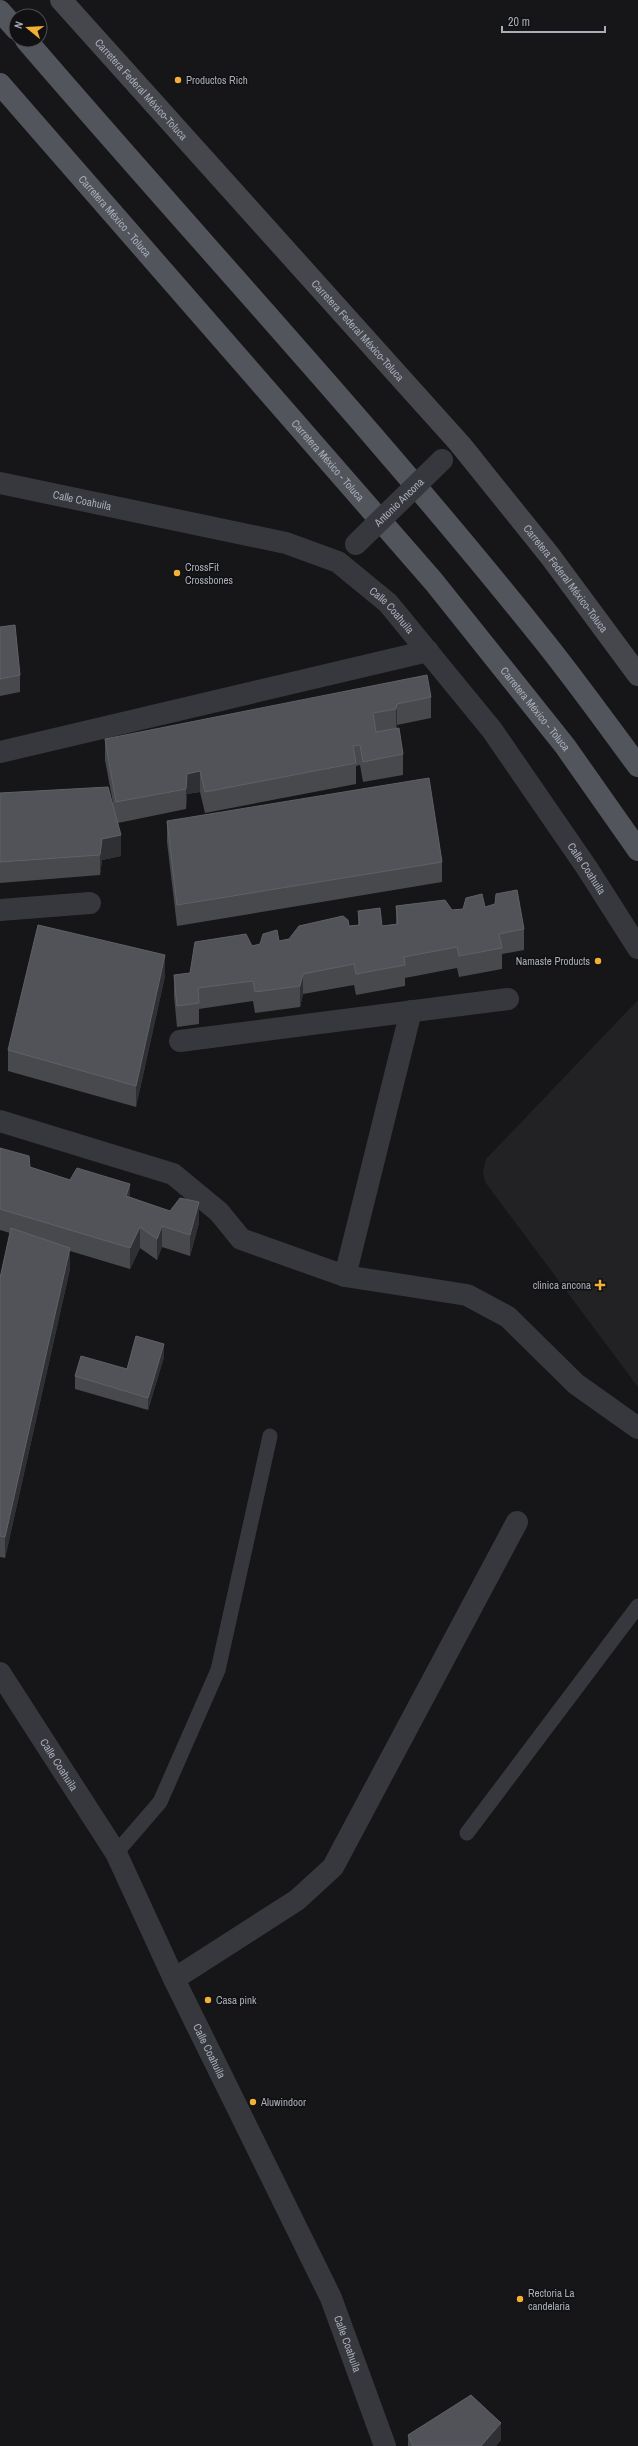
<svg xmlns="http://www.w3.org/2000/svg" width="638" height="2446" viewBox="0 0 638 2446" font-family="'Archivo Narrow',sans-serif">
	<style>
		.built { fill: #222225 }
		.lines { fill: none; stroke-linecap: round; stroke-linejoin: round }
		.lane { stroke: #37383d; stroke-width: 15 }
		.street { stroke: #37383d; stroke-width: 22 }
		.secondary { stroke: #45474d; stroke-width: 22 }
		.primary { stroke: #53555c; stroke-width: 22 }
		.street-bridge { stroke: #37383d; stroke-width: 22 }
		.wall { fill: #47494d }
		.shaded-wall { fill: #2f3033 }
		.building { fill: #525359; stroke: #5f6168 }
		.poi-dot { fill: #f2b134; stroke: #111113; stroke-width: 1.5 }
		.labels { text-anchor: middle; dominant-baseline: central; stroke-width: 3; stroke-linejoin: round; paint-order: stroke }
		.poi-label { font-size: 11px; fill: #a8adb8; stroke: #111113; text-anchor: start }
		.street-label { font-size: 11px; fill: #a8adb8; stroke: #111113 }
	</style>
	<rect width="100%" height="100%" fill="#161618"/>
	<path class="built" d="M638,1000V1387L485,1182L483,1172L486,1159Z"/>
	<g class="lines">
		<g class="lane">
			<path d="M467,1833L638,1606"/>
			<path d="M116,1853L160,1802L218,1670L270,1436"/>
		</g>
		<g class="street">
			<path id="s1" d="M0,483L286,543L338,562L388,603L492,730L587,868L638,948"/>
			<path d="M0,752L428,651"/>
			<path d="M0,910L90,903"/>
			<path d="M180,1041L508,999"/>
			<path d="M0,1121L173,1174L219,1212L241,1239L345,1276L467,1295L508,1317L576,1384L638,1428"/>
			<path d="M345,1276L411,1011"/>
			<path id="s2" d="M0,1673L116,1853L174,1979L331,2298L385,2446"/>
			<path d="M174,1979L297,1900L333,1867L517,1522"/>
		</g>
		<path class="secondary" id="s3" d="M61,0L460,444L550,556L638,675"/>
		<g class="primary">
			<path d="M0,11L16,29"/>
			<path d="M26,40C197,239 376,431 540,636C574,678 606,723 638,766"/>
			<path id="s4" d="M0,84L434,582L565,746L638,850"/>
		</g>
		<path class="street-bridge" id="s5" d="M356,544L442,460"/>
	</g>
	<g class="wall">
		<path d="M0,627L20,675V692L0,696Z"/>
		<path d="M431,697V718L397,725V728L403,754V775L363,782L360,765L356,766V784L205,813L200,792L187,794L186,809L118,823L121,856L102,860L100,875L0,883V793L113,803L105,760V739Z"/>
		<path d="M167,821L442,862V882L177,926L167,842Z"/>
		<path d="M396,906L452,910L485,907L524,929V950L502,954V969L459,977L457,968L405,978V986L356,995L354,985L303,994L300,1007L255,1013L253,1001L199,1009V1024L177,1027L174,996V975L190,973L252,946L279,941L349,926L358,925V911L382,926L396,924Z"/>
		<path d="M165,976L136,1107L8,1071V1050Z"/>
		<path d="M0,1148L30,1167L70,1180L130,1197L199,1223L190,1256L162,1247L157,1260L140,1248L130,1269L70,1251V1269L5,1558L0,1557V1278L10,1233L0,1230Z"/>
		<path d="M164,1357L148,1410L75,1389V1376L127,1369Z"/>
		<path d="M408,2435L501,2440L496,2446H408Z"/>
	</g>
	<g class="shaded-wall">
		<path d="M397,704V725L396,730V709Z"/>
		<path d="M200,771V792L187,794L186,809V789L187,774Z"/>
		<path d="M121,835V856L102,860L100,875V855L102,839Z"/>
		<path d="M165,955V976L136,1107V1086Z"/>
		<path d="M303,974V994L300,1007V986Z"/>
		<path d="M130,1184V1205L126,1196Z"/>
		<path d="M199,1202V1223L190,1256V1235Z"/>
		<path d="M162,1226V1247L157,1260V1239Z"/>
		<path d="M140,1227V1248L130,1269V1248Z"/>
		<path d="M70,1248V1269L5,1558V1537Z"/>
		<path d="M164,1344V1357L148,1410V1398Z"/>
		<path d="M501,2423V2440L496,2446H481Z"/>
	</g>
	<g class="building">
		<path d="M15,625L20,675L0,679V627Z"/>
		<path d="M427,675L431,697L397,704L396,709L373,713L376,732L399,728L403,754L363,762L360,745L353,746L356,763L205,792L200,771L187,774L186,789L116,802L105,739Z"/>
		<path d="M429,778L442,862L177,905L167,821Z"/>
		<path d="M108,787L121,835L102,839L100,855L0,862V793Z"/>
		<path d="M517,890L524,929L499,934L502,948L459,956L457,947L404,957L405,965L356,974L354,964L303,974L300,986L255,992L253,981L198,988L199,1003L177,1006L174,975L190,973L195,942L246,934L252,946L260,944L263,934L277,930L279,941L289,939L299,926L343,916L348,920L349,926L360,925L358,911L380,908L382,926L398,924L396,906L445,900L452,910L463,909L466,898L482,894L485,907L495,904L496,894Z"/>
		<path d="M38,925L165,955L136,1086L8,1050Z"/>
		<path d="M0,1148L29,1156L30,1167L70,1180L77,1168L130,1184L126,1196L170,1211L180,1198L199,1202L190,1235L162,1226L157,1239L140,1227L130,1248L0,1209Z"/>
		<path d="M11,1228L70,1248L5,1537L0,1536V1278Z"/>
		<path d="M136,1336L164,1344L148,1398L75,1376L81,1356L127,1369Z"/>
		<path d="M471,2395L501,2423L481,2446H413L408,2435Z"/>
	</g>
	<g class="poi-dot">
		<circle cx="178" cy="80" r="4"/>
		<circle cx="177" cy="573" r="4"/>
		<circle cx="598" cy="961" r="4"/>
		<path d="M598 1279h4v4h4v4h-4v4h-4v-4h-4v-4h4z"/>
		<circle cx="208" cy="2000" r="4"/>
		<circle cx="253" cy="2102" r="4"/>
		<circle cx="520" cy="2299" r="4"/>
	</g>
	<g class="labels">
		<g class="poi-label">
			<text x="186" y="80">Productos Rich</text>
			<text x="185" y="567">CrossFit<tspan x="185" dy="13">Crossbones</tspan></text>
			<text x="590" y="961" text-anchor="end">Namaste Products</text>
			<text x="591" y="1285" text-anchor="end">clinica ancona</text>
			<text x="216" y="2000">Casa pink</text>
			<text x="261" y="2102">Aluwindoor</text>
			<text x="528" y="2293">Rectoria La<tspan x="528" dy="13">candelaria</tspan></text>
		</g>
		<g class="street-label">
			<text stroke="none"><textPath href="#s3" startOffset="120">Carretera Federal México-Toluca</textPath></text>
			<text stroke="none"><textPath href="#s4" startOffset="175">Carretera México - Toluca</textPath></text>
			<text stroke="none"><textPath href="#s3" startOffset="444">Carretera Federal México-Toluca</textPath></text>
			<text stroke="none"><textPath href="#s4" startOffset="499">Carretera México - Toluca</textPath></text>
			<text stroke="none"><textPath href="#s1" startOffset="84">Calle Coahuila</textPath></text>
			<text stroke="none"><textPath href="#s5" startOffset="60">Antonio Ancona</textPath></text>
			<text stroke="none"><textPath href="#s3" startOffset="768">Carretera Federal México-Toluca</textPath></text>
			<text stroke="none"><textPath href="#s1" startOffset="420">Calle Coahuila</textPath></text>
			<text stroke="none"><textPath href="#s4" startOffset="823">Carretera México - Toluca</textPath></text>
			<text stroke="none"><textPath href="#s1" startOffset="744">Calle Coahuila</textPath></text>
			<text stroke="none"><textPath href="#s2" startOffset="109">Calle Coahuila</textPath></text>
			<text stroke="none"><textPath href="#s2" startOffset="433">Calle Coahuila</textPath></text>
			<text stroke="none"><textPath href="#s2" startOffset="757">Calle Coahuila</textPath></text>
		</g>
	</g>
	<g transform="translate(28 28) rotate(288)"><circle r="19" fill="#111113" stroke="#4d4f55"/>
	<path d="M0-3L7 15L0 10L-7 15Z" fill="#f2b134"/>
	<text y="-6" font-size="11" font-weight="bold" text-anchor="middle" fill="#a8adb8">N</text>
	</g>
	<path d="M502 26v6h103v-6" fill="none" stroke="#a8adb8" stroke-width="2"/>
	<text x="508" y="26" font-size="12" fill="#a8adb8" stroke="#111113" stroke-width="3" paint-order="stroke">20 m</text>
</svg>
